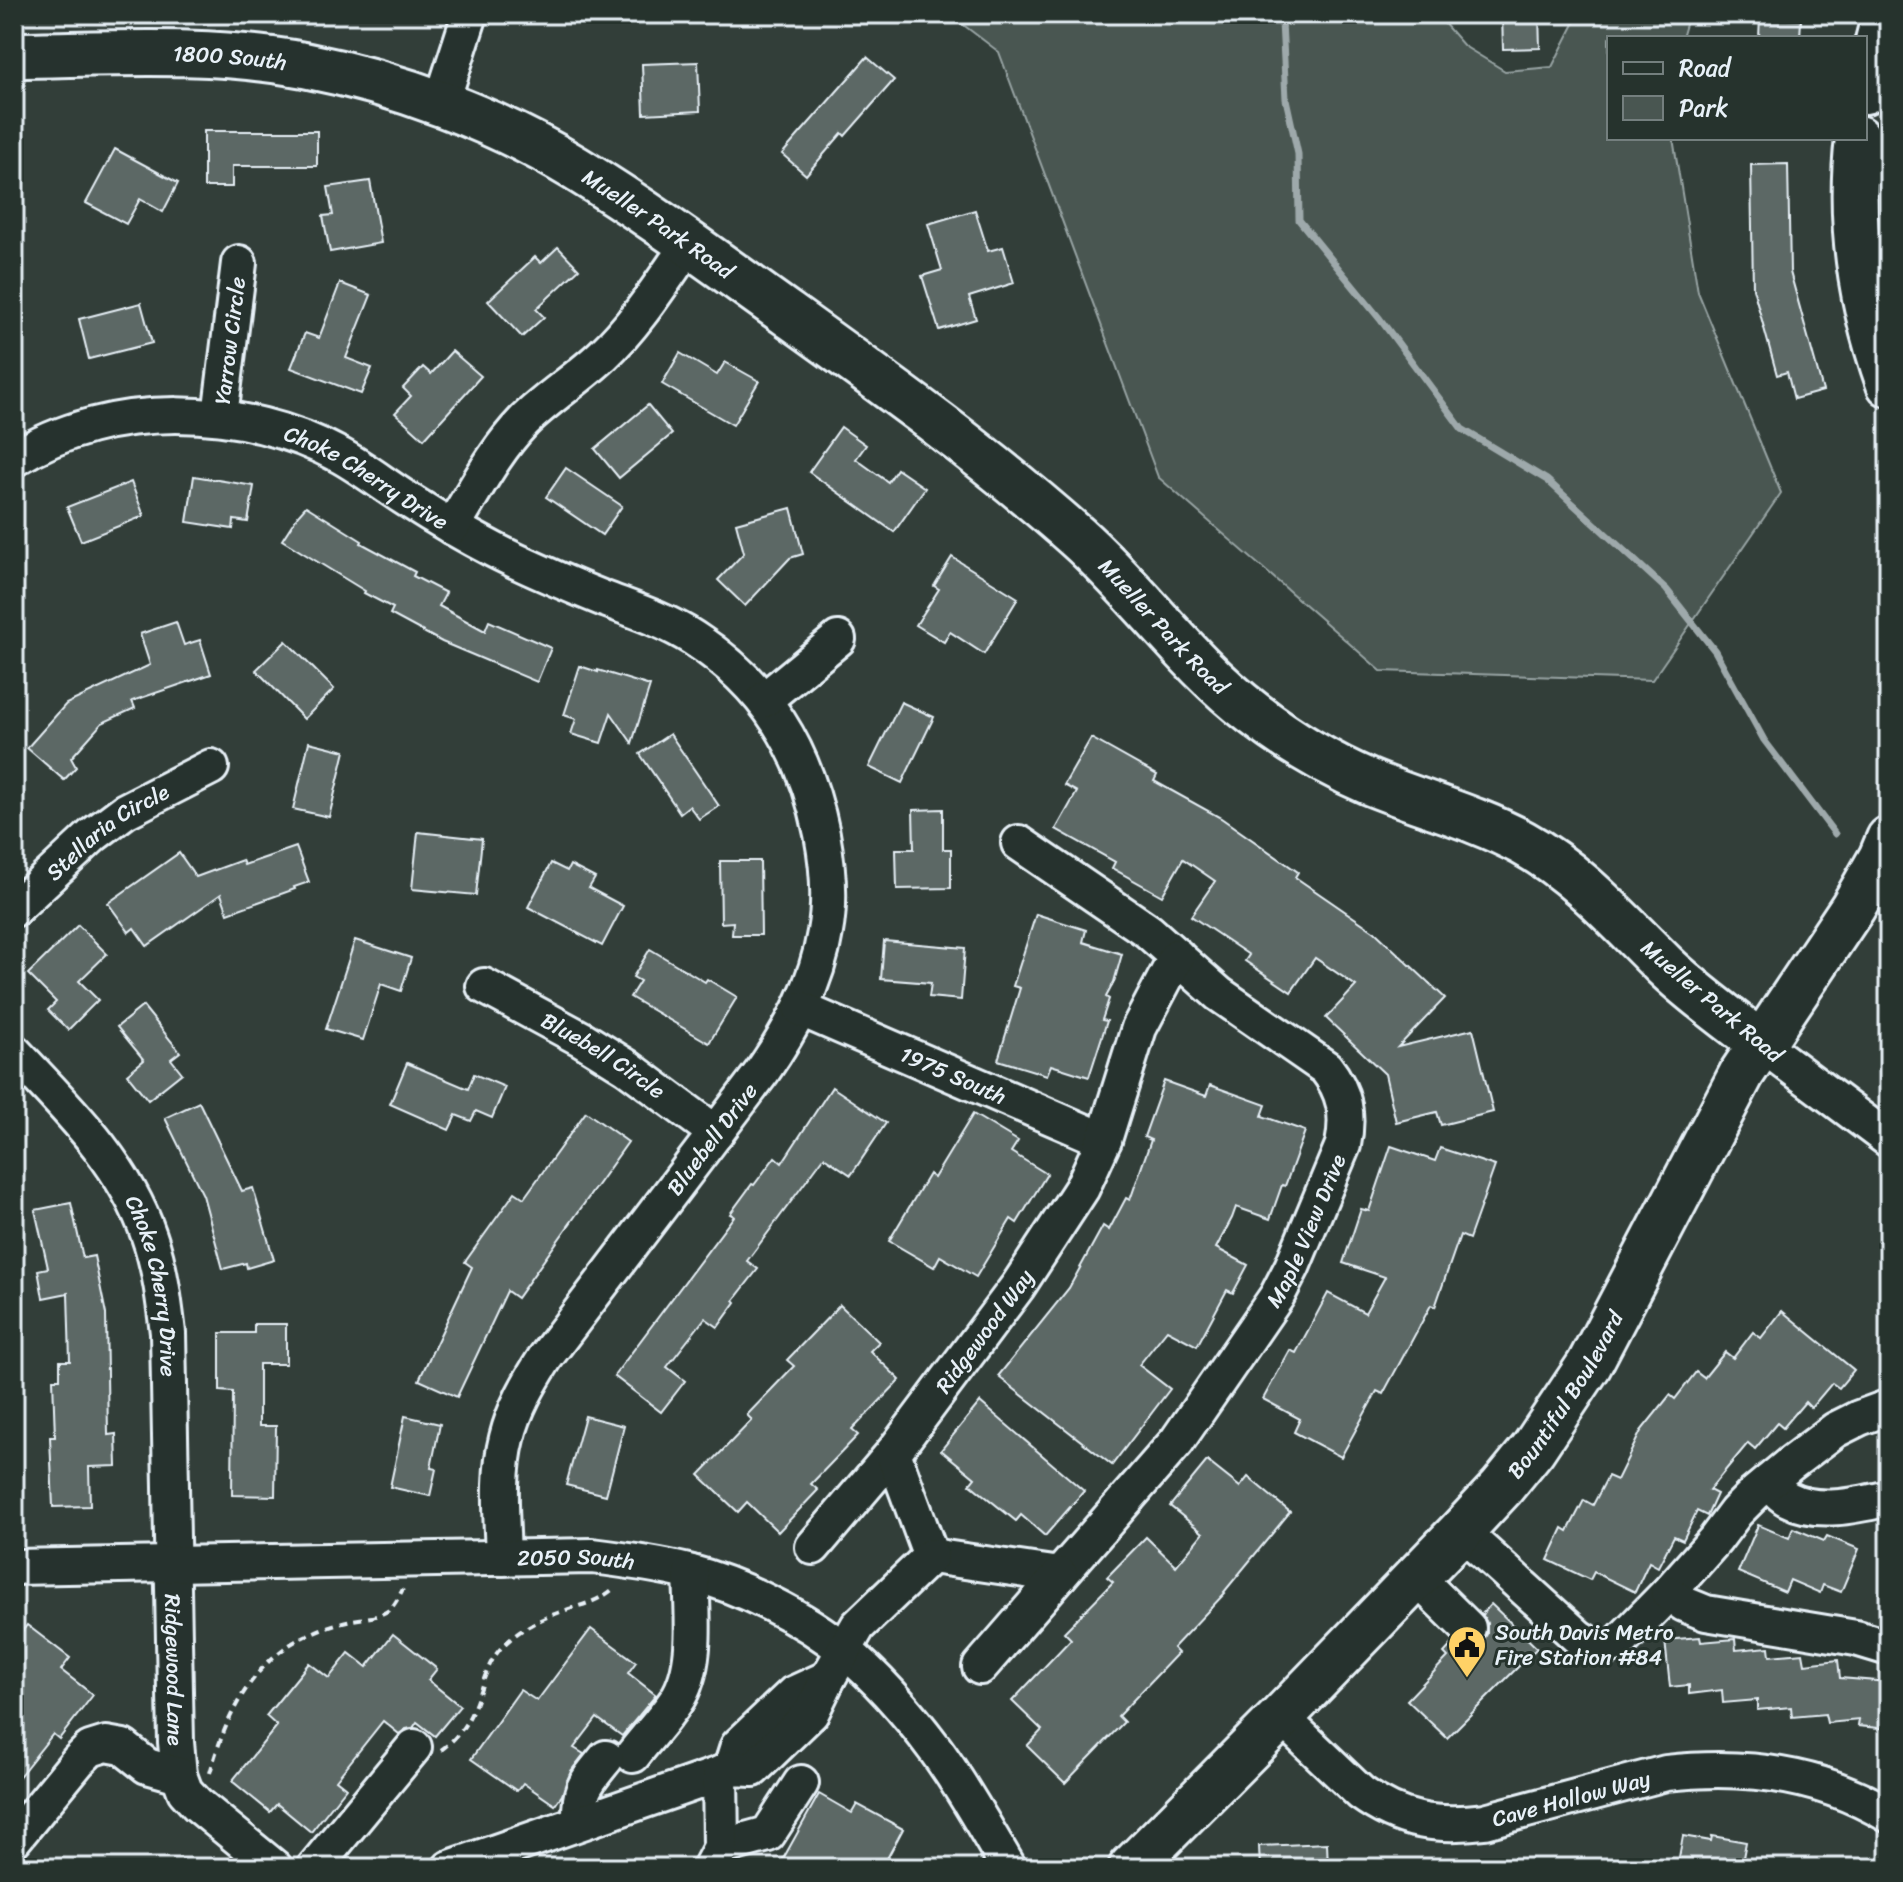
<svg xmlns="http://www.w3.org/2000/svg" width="1903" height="1882" viewBox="0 0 1903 1882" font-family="Sriracha,sans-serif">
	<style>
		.green { fill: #495651; stroke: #98a4a4; stroke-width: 2 }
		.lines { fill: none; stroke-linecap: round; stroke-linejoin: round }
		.stream { stroke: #9ea9ab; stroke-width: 7 }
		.building { fill: #5c6865; stroke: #e8f1f8; stroke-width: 2 }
		.minor-casing { stroke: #e8f1f8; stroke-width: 40 }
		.major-casing { stroke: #e8f1f8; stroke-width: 50 }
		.path { stroke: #e8f1f8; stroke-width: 4; stroke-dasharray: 8 6; stroke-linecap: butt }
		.minor { stroke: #26332d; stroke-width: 34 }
		.major { stroke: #26332d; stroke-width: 44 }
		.labels { text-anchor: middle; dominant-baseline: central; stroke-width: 6; stroke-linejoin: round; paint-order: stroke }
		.street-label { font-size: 22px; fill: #e8f1f8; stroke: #26332d }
		.poi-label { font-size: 22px; fill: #e8f1f8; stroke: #26332d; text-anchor: start }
	</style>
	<rect width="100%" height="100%" fill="#323e39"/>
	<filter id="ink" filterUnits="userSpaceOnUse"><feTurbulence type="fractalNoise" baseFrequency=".0125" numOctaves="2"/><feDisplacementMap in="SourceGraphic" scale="16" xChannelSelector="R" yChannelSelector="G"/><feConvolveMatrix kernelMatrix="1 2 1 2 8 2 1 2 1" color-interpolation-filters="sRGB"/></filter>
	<g filter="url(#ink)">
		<path class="green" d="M949,14H1436L1464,46L1505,71L1552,67L1579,14H1689L1682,38H1609V138H1673L1698,292L1781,493L1652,680L1381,671L1158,477L999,52Z"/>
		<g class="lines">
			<path class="stream" d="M1285,14L1282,22L1286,99L1298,154L1299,220L1380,319L1462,429L1547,480L1666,589L1715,651L1764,740L1835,834"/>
		</g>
		<g class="building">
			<path d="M1502,14H1539L1540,48L1503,49Z"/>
			<path d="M1760,17L1801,20L1800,38H1759Z"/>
			<path d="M867,57L894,80L845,136L842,133L806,175L782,154Z"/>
			<path d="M698,62L700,111L644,114L642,64Z"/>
			<path d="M204,131H317V166H232V187H204Z"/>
			<path d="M115,149L178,183L163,212L140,199L126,224L86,203Z"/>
			<path d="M1788,164L1790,272L1823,391L1794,399L1787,372L1777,375L1753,288L1751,165Z"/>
			<path d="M370,181L381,243L330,252L323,216L333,215L328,187Z"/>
			<path d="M975,210L988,251L1003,247L1014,283L969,297L976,319L939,330L922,276L942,270L928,224Z"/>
			<path d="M558,247L579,269L536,309L544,317L522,337L488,301L535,257L541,263Z"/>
			<path d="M340,283L371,295L346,358L372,368L361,394L291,368L305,333L319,338Z"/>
			<path d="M141,303L152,343L89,359L79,319Z"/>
			<path d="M452,351L481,376L424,439L395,413L411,396L403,388L423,367L431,374Z"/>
			<path d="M680,353L717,375L725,362L759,381L733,425L662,384Z"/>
			<path d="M648,405L672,434L619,478L595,449Z"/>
			<path d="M841,427L866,445L856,459L888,482L897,469L925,488L894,532L809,472Z"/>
			<path d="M566,468L622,506L602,535L546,497Z"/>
			<path d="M194,476L254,486L248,522L234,520L233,529L187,522Z"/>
			<path d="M131,482L144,516L81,541L67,507Z"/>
			<path d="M306,506L362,541L361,543L415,572L413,576L446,593L439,606L485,631L489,621L551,648L537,682L442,642L390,614L393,608L364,593L365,591L282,540L298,515Z"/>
			<path d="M791,508L803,554L790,558L745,606L718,580L744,553L736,523Z"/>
			<path d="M952,557L1018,598L984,654L950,632L944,642L916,625L939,589L934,586Z"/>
			<path d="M176,622L184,645L200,640L211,674L132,701L135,708L102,723L71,758L76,767L64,780L27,748L66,704L150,665L140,634Z"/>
			<path d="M286,641L334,689L304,719L256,670Z"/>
			<path d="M580,666L598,672V670L650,686L632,743L611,713L601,743L571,734L576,719L564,715Z"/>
			<path d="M901,702L934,717L902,783L869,767Z"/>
			<path d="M670,734L719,806L699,819L689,806L680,813L640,754Z"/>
			<path d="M1091,738L1157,775L1154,781L1221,818L1298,872L1295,877L1375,932L1445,998L1398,1047L1473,1029L1493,1112L1441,1125L1437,1112L1396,1122L1385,1074L1326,1018L1356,986L1315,958L1291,992L1245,961L1249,955L1191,916L1215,881L1183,859L1162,896L1112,868L1115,862L1056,829L1077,792L1064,785Z"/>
			<path d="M309,742L345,751L329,817L293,809Z"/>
			<path d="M943,809V849H951V888L897,889L896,849H914L913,810Z"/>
			<path d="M418,832L482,839L476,895L412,889Z"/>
			<path d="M296,847L309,882L294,887L295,889L228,913L221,894L147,946L134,928L129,932L108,903L179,853L196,877L242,860L244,865Z"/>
			<path d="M720,861H760L761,935H732L733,922L721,923Z"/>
			<path d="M551,863L567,871L570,865L595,878L589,888L623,906L602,946L528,907Z"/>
			<path d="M1036,914L1086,930L1083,942L1122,954L1114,982L1106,997L1109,999L1102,1020L1107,1021L1089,1077L1051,1065L1047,1075L998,1060L1020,988L1013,986Z"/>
			<path d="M78,925L107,954L79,981L98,1000L68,1030L48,1010L56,1002L28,974Z"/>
			<path d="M355,940L411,958L401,991L381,984L363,1040L326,1029Z"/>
			<path d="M884,941L965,948L961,1000L929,997L931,983L881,979Z"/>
			<path d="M650,949L705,982L707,979L737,997L709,1043L630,997L640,981L633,977Z"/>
			<path d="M143,1006L180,1052L171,1059L182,1073L148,1100L127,1074L144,1060L117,1027Z"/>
			<path d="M407,1063L468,1089L474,1074L505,1087L492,1118L476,1111L471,1121L456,1115L449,1130L390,1104Z"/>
			<path d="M1164,1081L1206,1096L1210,1085L1266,1105L1262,1116L1305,1131L1285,1186L1282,1185L1270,1219L1236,1207L1232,1218L1216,1248L1248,1265L1233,1293L1227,1290L1197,1346L1167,1330L1139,1365L1170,1389L1112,1465L1000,1378L1001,1377L999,1375L1069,1288L1103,1226L1109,1230L1126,1198L1130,1200L1151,1140L1144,1137Z"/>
			<path d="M832,1087L886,1123L851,1175L824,1157L747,1261L758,1269L734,1300L736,1302L718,1327L705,1318L667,1367L685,1381L661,1412L614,1376L734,1216L730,1214L752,1184L754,1185L775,1157L782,1163Z"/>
			<path d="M199,1102L242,1191L253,1188L274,1260L247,1268L246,1263L223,1269L203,1195L165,1118Z"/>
			<path d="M586,1112L628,1142L517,1298L507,1291L457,1397L419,1380L472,1267L465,1262L515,1192L524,1198Z"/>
			<path d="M973,1114L1018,1141L1011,1152L1047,1174L1017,1223L1011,1219L976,1277L940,1256L934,1267L889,1241L929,1174L934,1178Z"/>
			<path d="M1391,1146L1435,1161L1440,1148L1495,1166L1469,1239L1460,1235L1435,1307L1431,1305L1383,1394L1377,1391L1341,1457L1294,1432L1300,1419L1263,1399L1290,1350L1296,1353L1328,1293L1365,1313L1385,1277L1343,1263L1361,1209L1369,1211Z"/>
			<path d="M71,1203L83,1258L94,1256L106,1314L108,1435L116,1434L117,1466L89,1467L90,1506L53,1507L50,1437H55L53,1379H60V1361H70L68,1293L43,1298L38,1270L48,1268L35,1210Z"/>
			<path d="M840,1305L879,1342L870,1351L900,1380L852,1430L858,1435L811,1484L818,1490L778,1532L747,1502L738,1512L699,1475L752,1420L747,1415L794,1366L787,1360Z"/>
			<path d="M1782,1311L1854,1370L1839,1388L1832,1383L1811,1408L1805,1402L1783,1428L1777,1423L1755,1449L1748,1443L1709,1490L1717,1494L1707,1516L1697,1511L1683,1540L1674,1536L1658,1567L1649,1562L1635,1592L1594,1572L1590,1580L1548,1560L1563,1528L1568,1531L1584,1500L1593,1505L1608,1476L1617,1480L1641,1431L1670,1395L1675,1399L1696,1372L1704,1378L1725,1352L1733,1358L1753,1332L1761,1338Z"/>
			<path d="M254,1324H286V1364H259V1426H276L275,1496L232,1495L233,1392L220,1391V1333H254Z"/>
			<path d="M980,1402L1084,1491L1045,1536L1021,1515L1016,1521L970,1484L975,1478L941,1450Z"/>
			<path d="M405,1416L440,1424L431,1468L436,1469L430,1496L390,1487Z"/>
			<path d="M585,1416L624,1426L606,1495L566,1485Z"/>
			<path d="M1207,1461L1240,1487L1248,1477L1290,1512L1224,1592L1225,1593L1173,1648L1178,1653L1118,1716L1124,1722L1065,1783L1027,1746L1042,1730L1012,1701L1071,1639L1064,1632L1113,1582L1107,1577L1146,1537L1176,1566L1203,1533L1170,1506Z"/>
			<path d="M1758,1525L1789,1538L1793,1528L1824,1541L1827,1536L1859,1549L1841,1592L1823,1585L1820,1593L1790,1580L1785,1592L1738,1572Z"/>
			<path d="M1491,1604L1537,1648L1447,1738L1407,1700L1448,1657L1444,1653L1454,1642L1462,1647H1473L1483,1641L1487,1634V1623L1482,1614Z"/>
			<path d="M27,1625L70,1658L61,1670L93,1695L59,1739L53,1734L14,1783V1642Z"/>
			<path d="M591,1629L636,1662L628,1673L656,1695L622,1736L597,1718L574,1748L584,1754L571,1771L562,1795L555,1805L523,1783L517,1791L471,1759L520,1690L537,1701Z"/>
			<path d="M393,1634L437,1669L428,1680L460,1706L435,1736L417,1722L413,1728L406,1729L399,1734L383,1721L336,1780L346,1788L311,1832L277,1804L270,1812L232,1781L277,1726L266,1716L309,1663L329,1678L349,1653L367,1667Z"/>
			<path d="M1700,1637L1701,1642L1735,1639L1736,1650L1769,1647L1770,1656L1803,1653L1805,1664L1838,1660L1840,1678L1889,1682V1729L1858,1726L1859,1720L1827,1723L1825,1714L1792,1717L1791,1707L1757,1710V1700L1723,1703L1722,1690L1689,1694V1685L1670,1687L1665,1640Z"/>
			<path d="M819,1794L852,1813L857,1804L903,1829L882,1868H778Z"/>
			<path d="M1683,1836L1711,1841L1712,1836L1746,1842L1741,1868H1677Z"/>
			<path d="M1327,1843L1328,1868H1260L1259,1846Z"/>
		</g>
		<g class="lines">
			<g class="minor-casing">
				<g id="minor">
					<path d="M441,104L470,14"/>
					<path id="s1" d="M220,416L239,263"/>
					<path id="s2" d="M14,459C108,399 245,403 341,456C364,469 386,486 408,500C436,518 465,535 494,550C529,568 565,583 602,598C633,610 665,620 693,638C766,685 805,749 822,834C828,866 831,900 825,932C817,984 791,1030 762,1072L545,1358C529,1383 514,1409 507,1438C497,1477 502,1518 503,1558"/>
					<path d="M452,527C474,492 494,452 524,421C548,397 578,379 603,355C637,323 662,282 689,244"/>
					<path d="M764,700L838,639"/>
					<path id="s3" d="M14,909L93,835L125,811L211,767"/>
					<path id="s4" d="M484,986L582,1039L627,1067L716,1133"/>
					<path id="s5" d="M801,1009L1104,1140"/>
					<path d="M1761,1044L1889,1140"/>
					<path id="s6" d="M14,1052C66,1107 124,1162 149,1236C160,1267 164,1300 168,1333L176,1742L179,1775"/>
					<path d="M1769,1482C1775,1488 1780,1495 1788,1499C1818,1515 1858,1505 1889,1498"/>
					<path d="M1461,1531L1578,1637L1592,1646L1605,1648L1618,1644L1668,1593L1715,1540L1736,1512L1754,1494L1790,1464L1835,1430L1859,1418L1889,1407"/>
					<path d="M813,1547L893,1453"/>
					<path id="s7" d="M931,1556L1060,1575L1177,1441L1277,1296L1292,1267L1343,1145C1349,1115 1345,1092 1326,1068L1219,994L1148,931L1019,843"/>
					<path id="s8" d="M931,1556L893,1453L1018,1286L1082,1188L1104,1140L1139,1028L1177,956"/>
					<path id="s9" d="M14,1567L592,1556C625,1560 656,1564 688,1572C739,1585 804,1617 845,1651C879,1679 909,1714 935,1749C963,1787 985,1828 1009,1868"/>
					<path d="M1416,1577L1468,1628"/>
					<path d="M1668,1593L1684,1604L1706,1613L1856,1638L1889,1648"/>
					<path d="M980,1667L1060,1575"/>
					<path id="s10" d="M1281,1717L1361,1793C1401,1822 1436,1827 1485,1821L1666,1773C1744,1764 1820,1773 1889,1815"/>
					<path d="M633,1755C647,1737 663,1720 676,1701C699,1667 692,1613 691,1573"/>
					<path d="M731,1768L738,1746L793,1694L828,1678"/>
					<path d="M580,1822C579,1788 585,1784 606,1758"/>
					<path d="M14,1839L78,1761L90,1749L106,1744L123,1747L147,1766L179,1775L185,1791L197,1804L275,1868"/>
					<path d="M721,1847L768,1834L801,1783"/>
					<path d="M314,1868L414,1747"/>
					<path d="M450,1868L720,1774"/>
					<path d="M710,1868L721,1847L720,1774L731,1768L753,1769L811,1713L828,1678L858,1626L931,1556"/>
				</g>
			</g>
			<g class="major-casing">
				<g id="major">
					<path id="s11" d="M14,55C110,54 209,47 304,65C397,83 495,119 575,168C649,213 719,265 789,315C888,386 986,456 1077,537C1139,592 1187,663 1253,713C1289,741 1327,764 1369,782C1420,803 1475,817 1523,843C1579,874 1620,922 1664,965C1694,994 1729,1018 1761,1044"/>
					<path d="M1865,91L1885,14"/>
					<path d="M1858,138C1848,222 1861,305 1889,384"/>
					<path id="s12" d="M1131,1868L1281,1717L1461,1531L1502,1487L1533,1449L1589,1365L1742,1073L1853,907L1881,858L1889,839"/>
				</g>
			</g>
			<g class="path">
				<path d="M441,1750C451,1743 460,1733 466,1723C482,1698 482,1666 504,1645C521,1628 540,1619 563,1611C581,1605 598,1602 613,1589"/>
				<path d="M210,1773C226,1715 254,1657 312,1633C323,1628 335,1624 347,1621C361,1618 378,1618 389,1610C395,1605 399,1596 403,1589"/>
			</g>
			<use href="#minor" class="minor"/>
			<use href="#major" class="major"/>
		</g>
	</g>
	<defs>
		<g id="civic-pin" transform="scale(2)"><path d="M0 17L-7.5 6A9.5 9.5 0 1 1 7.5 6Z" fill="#ffd166" stroke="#26332d"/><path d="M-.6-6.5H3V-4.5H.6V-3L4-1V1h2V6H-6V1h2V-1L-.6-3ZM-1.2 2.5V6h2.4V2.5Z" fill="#111"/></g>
	</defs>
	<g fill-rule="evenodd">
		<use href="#civic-pin" x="1467" y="1645"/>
	</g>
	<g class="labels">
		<g class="street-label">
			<text stroke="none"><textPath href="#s11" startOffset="216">1800 South</textPath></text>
			<text stroke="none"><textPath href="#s11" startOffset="682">Mueller Park Road</textPath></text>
			<text stroke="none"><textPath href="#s1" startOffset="76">Yarrow Circle</textPath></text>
			<text stroke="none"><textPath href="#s2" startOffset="374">Choke Cherry Drive</textPath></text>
			<text stroke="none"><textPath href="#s11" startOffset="1330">Mueller Park Road</textPath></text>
			<text stroke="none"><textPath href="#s3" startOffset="122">Stellaria Circle</textPath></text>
			<text transform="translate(1712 1001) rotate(40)">Mueller Park Road</text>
			<text stroke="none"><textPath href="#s4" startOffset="138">Bluebell Circle</textPath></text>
			<text stroke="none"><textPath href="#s5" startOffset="166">1975 South</textPath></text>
			<text transform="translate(712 1139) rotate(-53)">Bluebell Drive</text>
			<text stroke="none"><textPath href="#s7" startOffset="556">Maple View Drive</textPath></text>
			<text stroke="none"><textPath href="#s6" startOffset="280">Choke Cherry Drive</textPath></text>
			<text stroke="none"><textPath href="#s8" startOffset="262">Ridgewood Way</textPath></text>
			<text stroke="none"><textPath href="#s12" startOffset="644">Bountiful Boulevard</textPath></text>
			<text stroke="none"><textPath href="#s9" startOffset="562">2050 South</textPath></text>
			<text stroke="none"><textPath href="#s6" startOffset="666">Ridgewood Lane</textPath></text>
			<text stroke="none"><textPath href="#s10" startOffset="330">Cave Hollow Way</textPath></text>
		</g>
		<g class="poi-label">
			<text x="1495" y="1632">South Davis Metro<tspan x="1495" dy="25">Fire Station #84</tspan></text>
		</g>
	</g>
	<rect width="1903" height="1882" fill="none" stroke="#26332d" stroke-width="48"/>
	<rect x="24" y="24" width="1855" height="1834" fill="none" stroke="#e8f1f8" stroke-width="3" filter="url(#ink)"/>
	<rect x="1607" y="36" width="260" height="104" fill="#26332d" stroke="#747f7e" stroke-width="2"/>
	<rect x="1623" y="62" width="40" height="12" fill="#26332d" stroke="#747f7e" stroke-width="2"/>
	<text x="1679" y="76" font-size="24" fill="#e8f1f8">Road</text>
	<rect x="1623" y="96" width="40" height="24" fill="#495651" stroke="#747f7e" stroke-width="2"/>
	<text x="1679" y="116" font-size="24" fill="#e8f1f8">Park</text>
</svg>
